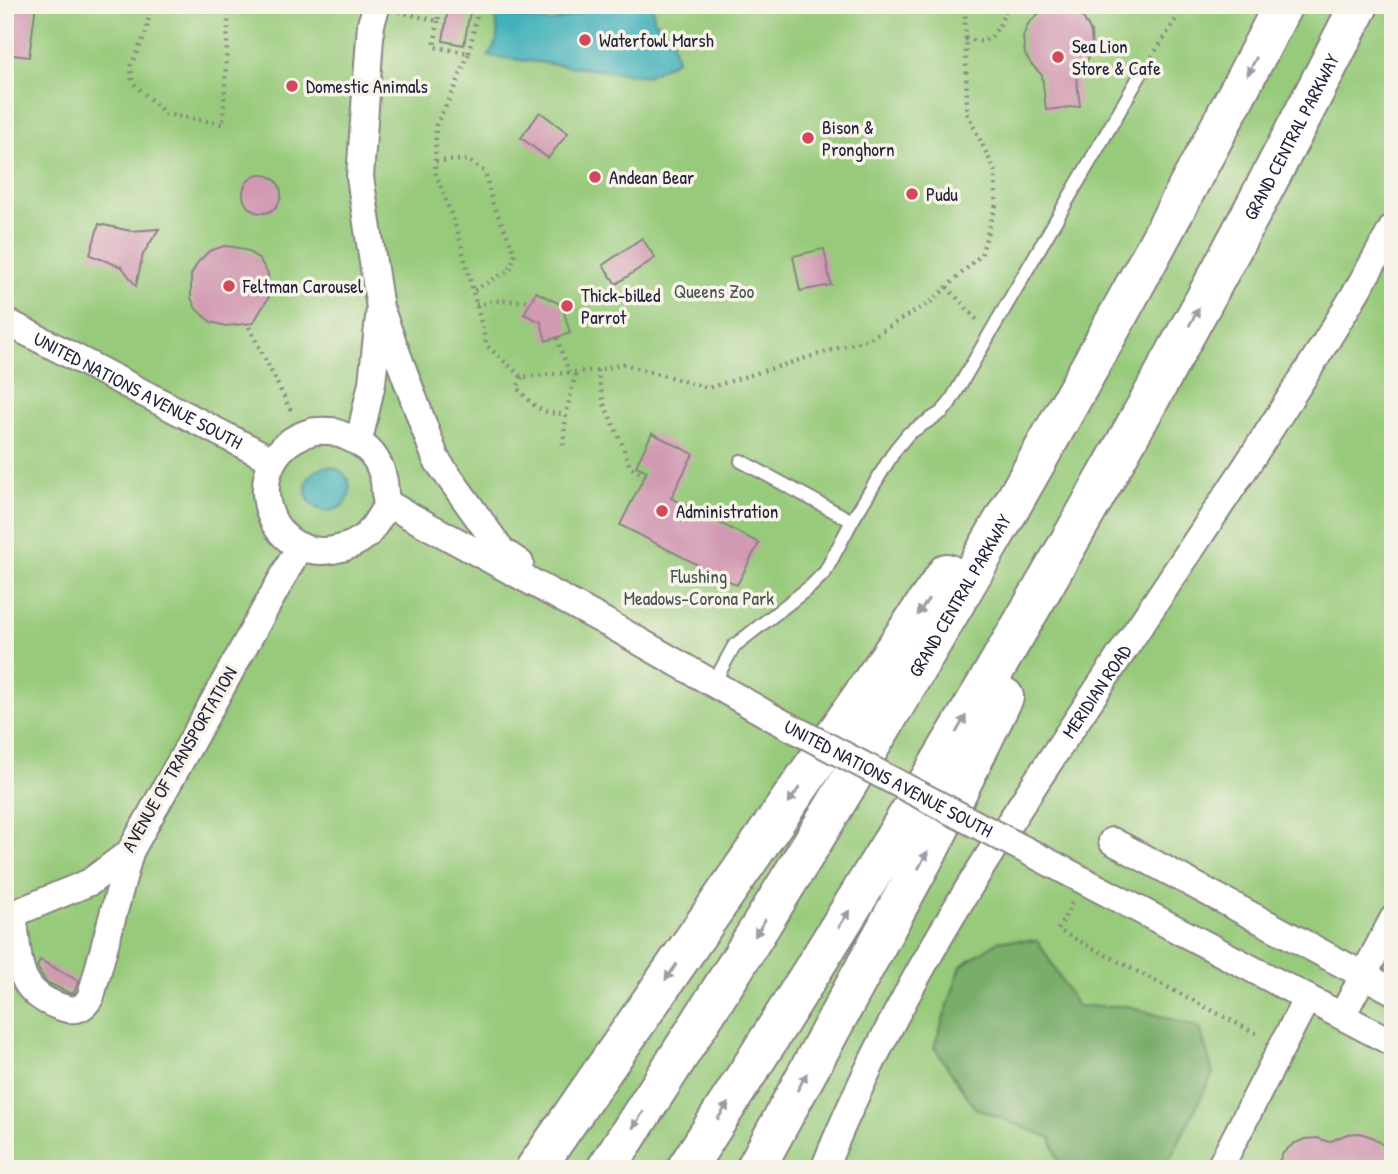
<svg xmlns="http://www.w3.org/2000/svg" width="1398" height="1174" viewBox="0 0 1398 1174" font-family="'Patrick Hand',sans-serif">
	<style>
		.green { fill: #97ca7a; stroke: #5c765a; stroke-width: 2 }
		.forest { fill: #79ae6a; stroke: #4e6852; stroke-width: 2 }
		.water { fill: #41b1ba; stroke: #326a7a; stroke-width: 2 }
		.building { fill: #d19ab2 }
		.lines { fill: none; stroke-linecap: round; stroke-linejoin: round }
		.lane-casing { stroke: #888482; stroke-width: 16 }
		.street-casing { stroke: #888482; stroke-width: 30 }
		.highway-casing { stroke: #888482; stroke-width: 42 }
		.path { stroke: #888482; stroke-width: 4.5; stroke-dasharray: 2 5; stroke-linecap: butt }
		.lane { stroke: #fff; stroke-width: 12 }
		.street { stroke: #fff; stroke-width: 26 }
		.highway { stroke: #fff; stroke-width: 38 }
		.street-bridge-casing { stroke: #888482; stroke-width: 30; stroke-linecap: butt }
		.street-bridge { stroke: #fff; stroke-width: 26 }
		.oneway { fill: #9c9ca7 }
		.poi-dot { fill: #d1495b; stroke: #f7f3e8; stroke-width: 2.5 }
		.labels { text-anchor: middle; dominant-baseline: central; stroke-width: 7; stroke-linejoin: round; paint-order: stroke }
		.poi-label { font-size: 19px; fill: #22223b; stroke: #f7f3e8; text-anchor: start }
		.street-label { font-size: 19px; fill: #22223b; stroke: #f7f3e8 }
		.park-label { font-size: 19px; fill: #45544e; stroke: #f7f3e8 }
	</style>
	<rect width="100%" height="100%" fill="#f7f3e8"/>
	<filter id="ink" filterUnits="userSpaceOnUse"><feTurbulence type="fractalNoise" baseFrequency=".0143" numOctaves="2"/><feDisplacementMap in="SourceGraphic" scale="14" xChannelSelector="R" yChannelSelector="G"/><feConvolveMatrix kernelMatrix="1 2 1 2 8 2 1 2 1" color-interpolation-filters="sRGB"/></filter>
	<filter id="wash" filterUnits="userSpaceOnUse"><feTurbulence type="fractalNoise" baseFrequency=".00686" numOctaves="4" result="noise"/><feDisplacementMap in="SourceGraphic" scale="28" xChannelSelector="R" yChannelSelector="G"/><feGaussianBlur stdDeviation="1.57" result="paint"/><feColorMatrix in="noise" values="0 0 0 0 0 0 0 0 0 0 0 0 0 0 0 0 0 1.4 0 .05"/><feComposite in="paint" operator="in"/></filter>
	<g filter="url(#wash)">
		<rect width="100%" height="100%" fill="#ede6c9"/>
		<rect class="green" x="5" y="5" width="1388" height="1164"/>
		<path class="forest" d="M1000,940L1038,941L1077,1006H1128L1200,1028L1213,1074L1165,1169H1061L1051,1138L975,1108L934,1047L961,966Z"/>
		<g class="water">
			<path d="M583,5H653L654,19L671,35L677,60L647,76L488,56C500,40 500,31 493,13L552,22L578,14Z"/>
			<circle cx="328" cy="489" r="22"/>
		</g>
		<g id="blocks">
			<g class="building">
				<path d="M5,5H36L29,57L5,54Z"/>
				<path d="M1059,8L1073,11L1084,19L1091,32L1092,49L1088,59L1076,73L1080,106L1046,110L1042,75L1031,64L1025,54L1023,37L1028,24L1038,14L1048,9Z"/>
				<path d="M448,9L470,12L464,45L443,41Z"/>
				<path d="M540,112L568,133L548,158L521,138Z"/>
				<circle cx="262" cy="194" r="19"/>
				<path d="M99,224L131,231L159,229L143,254L136,286L122,267L90,255Z"/>
				<path d="M642,238L655,258L616,284L603,265Z"/>
				<path d="M224,246L235,247L248,251L260,260L268,274L269,297L253,323L226,326L211,322L196,309L191,298V275L198,262L209,251Z"/>
				<path d="M824,249L831,285L800,291L793,256Z"/>
				<path d="M536,292L562,305L570,333L546,341L541,322L524,314Z"/>
				<path d="M652,433L693,454L671,498L759,543L737,585L620,525L647,471L636,466Z"/>
				<path d="M40,960L79,981L74,993H69L46,982L37,967Z"/>
				<path d="M1360,1133L1372,1137L1382,1144L1389,1154L1393,1169H1275L1283,1153L1293,1144L1305,1139L1318,1138L1329,1142L1347,1134Z"/>
			</g>
		</g>
	</g>
	<g filter="url(#ink)">
		<use href="#blocks" fill-opacity="0" stroke="#888482" stroke-width="2"/>
		<g class="lines">
			<g class="lane-casing">
				<g id="lane">
					<path d="M741,461L852,521"/>
					<path d="M713,684L734,646L811,586L825,572L852,521L895,450L908,434L942,412L949,404L1142,72"/>
				</g>
			</g>
			<g class="street-casing">
				<g id="street">
					<path d="M382,313L436,459L502,551L520,563"/>
					<path id="s1" d="M5,321L272,460"/>
					<path d="M332,431C357,440 376,448 383,477C386,486 383,495 388,504C381,514 375,526 367,535C358,543 345,548 333,550C261,562 237,453 311,432C317,430 326,431 332,431Z"/>
					<path d="M359,441L372,383L380,308L360,177L371,24L377,5"/>
					<path d="M388,504L609,624L775,719"/>
					<path d="M1112,841L1393,991"/>
					<path d="M1054,865L1393,1043"/>
					<path d="M5,913L13,914L90,882L130,852L300,546"/>
					<path d="M13,914C20,959 13,993 64,1008C78,1012 85,1007 91,996L130,852"/>
					<path d="M1342,1016L1393,919"/>
					<path id="s2" d="M824,1169C886,1014 975,873 1067,735C1127,646 1186,557 1245,468C1296,389 1348,310 1393,227"/>
					<path d="M1219,1169L1307,998"/>
				</g>
			</g>
			<g class="highway-casing">
				<g id="highway">
					<path d="M535,1169L947,573"/>
					<path id="s3" d="M606,1169C851,793 1078,405 1283,5"/>
					<path id="s4" d="M686,1169C928,795 1158,404 1359,5"/>
					<path d="M755,1169L933,842L1004,697"/>
				</g>
			</g>
			<g class="path">
				<path d="M151,5L146,33L131,65L132,82L166,114L223,124L229,5"/>
				<path d="M399,12L438,21L440,5"/>
				<path d="M438,21L434,47L469,53L455,88L436,125L435,171L458,233L487,346L522,377L597,370L623,364L708,388L868,339L932,301L981,255L996,205L995,171L967,113L965,5"/>
				<path d="M965,39L983,42L992,36L999,26L1008,5"/>
				<path d="M469,53L479,5"/>
				<path d="M1152,57L1178,16L1182,5"/>
				<path d="M436,161L467,160L485,172L492,202L515,253L510,270L473,291"/>
				<path d="M947,287L977,320"/>
				<path d="M476,305L493,301H531"/>
				<path d="M249,327L292,413"/>
				<path d="M557,338L569,373"/>
				<path d="M597,370L604,404L621,441L630,467L650,478"/>
				<path d="M522,377L517,388C535,407 540,414 566,414"/>
				<path d="M563,445L566,414L576,372"/>
				<path d="M1072,903L1058,930L1259,1035"/>
			</g>
			<use href="#lane" class="lane"/>
			<use href="#street" class="street"/>
			<use href="#highway" class="highway"/>
			<g class="street-bridge-casing">
				<g id="street-bridge">
					<path id="s5" d="M775,719L1054,865"/>
				</g>
			</g>
			<use href="#street-bridge" class="street-bridge"/>
		</g>
		<defs><path id="oneway-solid" d="M-6-.8H1V-3.2L6.5 0L1 3.2V.8H-6Z" transform="scale(1.75)"/></defs>
		<g class="oneway">
			<use href="#oneway-solid" transform="translate(1252 66) rotate(117)"/>
			<use href="#oneway-solid" transform="translate(1194 317) rotate(-61)"/>
			<use href="#oneway-solid" transform="translate(923 607) rotate(124)"/>
			<use href="#oneway-solid" transform="translate(961 724) rotate(-60)"/>
			<use href="#oneway-solid" transform="translate(794 795) rotate(125)"/>
			<use href="#oneway-solid" transform="translate(923 860) rotate(-62)"/>
			<use href="#oneway-solid" transform="translate(844 919) rotate(-58)"/>
			<use href="#oneway-solid" transform="translate(760 928) rotate(122)"/>
			<use href="#oneway-solid" transform="translate(671 972) rotate(125)"/>
			<use href="#oneway-solid" transform="translate(802 1082) rotate(-61)"/>
			<use href="#oneway-solid" transform="translate(723 1111) rotate(-57)"/>
			<use href="#oneway-solid" transform="translate(638 1120) rotate(123)"/>
		</g>
	</g>
	<g class="poi-dot">
		<circle cx="585" cy="40" r="7"/>
		<circle cx="1058" cy="57" r="7"/>
		<circle cx="292" cy="86" r="7"/>
		<circle cx="808" cy="138" r="7"/>
		<circle cx="595" cy="177" r="7"/>
		<circle cx="912" cy="194" r="7"/>
		<circle cx="229" cy="286" r="7"/>
		<circle cx="567" cy="306" r="7"/>
		<circle cx="662" cy="511" r="7"/>
	</g>
	<g class="labels">
		<g class="poi-label">
			<text x="599" y="40">Waterfowl Marsh</text>
			<text x="1072" y="46">Sea Lion<tspan x="1072" dy="22">Store &amp; Cafe</tspan></text>
			<text x="306" y="86">Domestic Animals</text>
			<text x="822" y="127">Bison &amp;<tspan x="822" dy="22">Pronghorn</tspan></text>
			<text x="609" y="177">Andean Bear</text>
			<text x="926" y="194">Pudu</text>
			<text x="243" y="286">Feltman Carousel</text>
			<text x="581" y="295">Thick-billed<tspan x="581" dy="22">Parrot</tspan></text>
			<text x="676" y="511">Administration</text>
		</g>
		<g class="street-label">
			<text stroke="none"><textPath href="#s4" startOffset="1197">GRAND CENTRAL PARKWAY</textPath></text>
			<text stroke="none"><textPath href="#s1" startOffset="150">UNITED NATIONS AVENUE SOUTH</textPath></text>
			<text stroke="none"><textPath href="#s3" startOffset="674">GRAND CENTRAL PARKWAY</textPath></text>
			<text stroke="none"><textPath href="#s2" startOffset="551">MERIDIAN ROAD</textPath></text>
			<text transform="translate(179 759) rotate(-60)">AVENUE OF TRANSPORTATION</text>
			<text stroke="none"><textPath href="#s5" startOffset="128">UNITED NATIONS AVENUE SOUTH</textPath></text>
		</g>
		<g class="park-label">
			<text x="714" y="291">Queens Zoo</text>
			<text x="699" y="576">Flushing<tspan x="699" dy="22">Meadows-Corona Park</tspan></text>
		</g>
	</g>
	<rect width="1398" height="1174" fill="none" stroke="#f7f3e8" stroke-width="28"/>
</svg>
